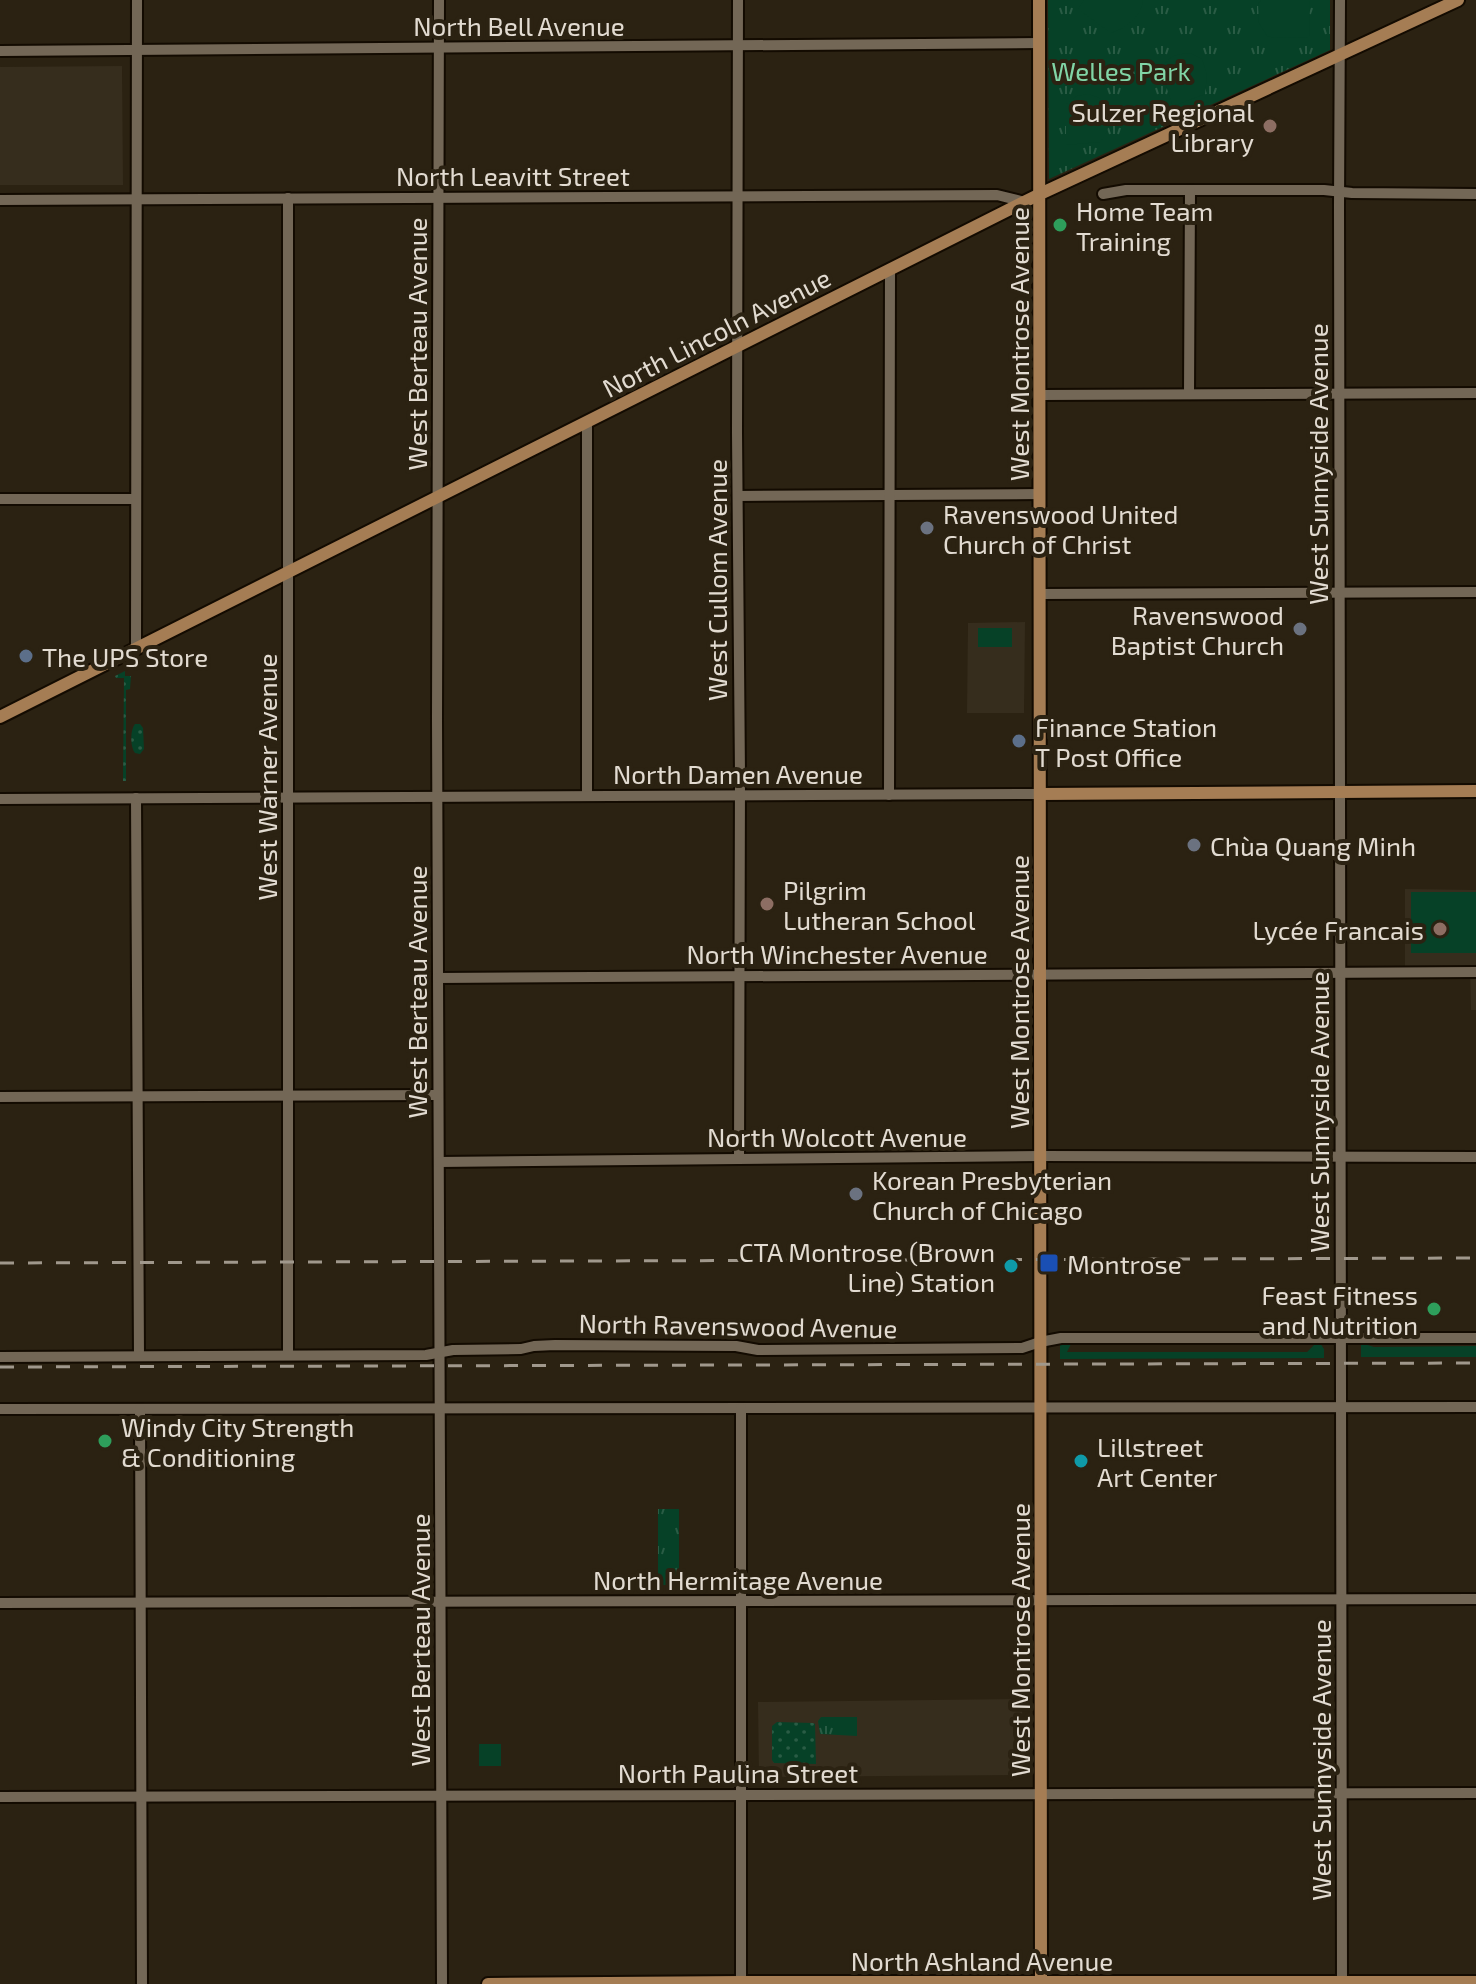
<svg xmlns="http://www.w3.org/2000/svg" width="1476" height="1984" viewBox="0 0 1476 1984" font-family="'Exo 2',sans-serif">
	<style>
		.education { fill: #362d1d }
		.grass { fill: url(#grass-dots) }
		.park { fill: url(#park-tufts) }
		.garden { fill: #064127 }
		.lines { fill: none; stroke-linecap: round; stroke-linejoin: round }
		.minor-casing { stroke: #130b01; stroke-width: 14 }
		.major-casing { stroke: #130b01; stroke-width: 16 }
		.minor { stroke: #736756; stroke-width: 10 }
		.major { stroke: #a57d54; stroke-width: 12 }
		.rail { stroke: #a0988c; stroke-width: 3; stroke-dasharray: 14 14; stroke-linecap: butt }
		.education-dot { fill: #8d6e63; stroke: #2b2212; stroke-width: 3 }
		.leisure-dot { fill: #2e9e5b; stroke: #2b2212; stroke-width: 3 }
		.worship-dot { fill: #6b7280; stroke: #2b2212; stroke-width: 3 }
		.service-dot { fill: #5c6f8a; stroke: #2b2212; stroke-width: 3 }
		.transit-dot { fill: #1a4fb4; stroke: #2b2212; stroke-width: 3 }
		.culture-dot { fill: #0f9aa8; stroke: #2b2212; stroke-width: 3 }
		.labels { text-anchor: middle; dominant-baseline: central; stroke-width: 8; stroke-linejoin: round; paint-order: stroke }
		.street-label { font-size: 26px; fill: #e2dbd1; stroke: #2b2212 }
		.park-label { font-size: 26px; fill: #81d5a6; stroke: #2b2212 }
		.poi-label { font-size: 26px; fill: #e2dbd1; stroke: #2b2212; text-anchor: start }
	</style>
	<defs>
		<pattern id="grass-dots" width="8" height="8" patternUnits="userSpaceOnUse" patternTransform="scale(2)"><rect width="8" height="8" fill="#064127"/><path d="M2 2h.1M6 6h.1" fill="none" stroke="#2a5c45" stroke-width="1.8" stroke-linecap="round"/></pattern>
		<pattern id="park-tufts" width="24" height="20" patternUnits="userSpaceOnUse" patternTransform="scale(2)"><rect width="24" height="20" fill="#064127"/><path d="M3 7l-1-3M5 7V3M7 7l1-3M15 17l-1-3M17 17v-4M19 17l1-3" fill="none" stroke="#2a5c45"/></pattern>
	</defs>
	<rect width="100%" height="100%" fill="#2b2212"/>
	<g class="education">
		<path d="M122,66L123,185H0V67Z"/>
		<path d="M1025,622L1024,713H967L968,623Z"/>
		<path d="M1405,889L1476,890V1010H1471L1470,968H1405Z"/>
		<path d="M1022,1699L1023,1775L759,1777L758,1702Z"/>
	</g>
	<g class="grass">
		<path d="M125,671V676H131L130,689L126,690V781H123L124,678H116L115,676Z"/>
		<path d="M135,724H140L143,728L144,749L140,754L135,753C130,747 130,730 135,724Z"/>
		<path d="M777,1722L813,1723L815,1724L816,1764L774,1763L772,1760V1726Z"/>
	</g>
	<g class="park">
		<path d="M1048,0H1330V50L1049,179Z"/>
		<rect x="658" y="1509" width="21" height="76"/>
		<path d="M821,1717H857V1736L820,1734L818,1721Z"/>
		<rect x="479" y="1744" width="22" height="22"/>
	</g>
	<g class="garden">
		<path d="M1084,0H1143C1142,16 1126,28 1111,33L1078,9Z"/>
		<path d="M1261,0H1310L1309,37L1275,38L1267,36L1259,23L1258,4Z"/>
		<path d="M1190,53L1202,59L1207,75L1205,94L1173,106C1165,81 1151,55 1190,53Z"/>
		<path d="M1088,94C1089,94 1100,98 1101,99C1115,111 1110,131 1100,142L1066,145V104L1077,96Z"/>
		<rect x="978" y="628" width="34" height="19"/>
		<rect x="1411" y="892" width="65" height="61"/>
		<path d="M1316,1343H1320L1324,1349V1358L1060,1359V1344H1071L1067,1352H1307Z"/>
		<path d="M1361,1343L1374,1347L1476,1346V1357H1361Z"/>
	</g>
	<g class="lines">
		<g class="minor-casing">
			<g id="minor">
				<path d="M439,0L437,719L442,1984"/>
				<path d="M738,0L737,433L740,776L739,1159"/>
				<path d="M1340,0L1339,206L1342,1984"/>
				<path d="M0,51L1039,43"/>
				<path d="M1103,194L1126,190H1324L1352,193L1476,194"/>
				<path d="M0,200L997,195L1025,202"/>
				<path d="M1189,394L1190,190"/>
				<path d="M1040,395L1476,393"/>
				<path d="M738,496L1040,494"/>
				<path d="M0,499H136"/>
				<path d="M1040,594L1476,592"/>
				<path d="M136,648L137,0"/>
				<path d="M889,795L890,269"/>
				<path d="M587,796V422"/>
				<path d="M136,798L139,1356"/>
				<path d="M0,799L1040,794"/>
				<path d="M438,978L1476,972"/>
				<path d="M0,1097L438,1095"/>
				<path d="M439,1162L1040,1156L1476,1157"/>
				<path d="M288,1355V198"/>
				<path d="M0,1357L426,1355L453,1350L521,1349L534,1346L555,1345L736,1346L758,1350L1022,1348L1040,1342L1061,1338H1476"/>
				<path d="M0,1409L1476,1407"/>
				<path d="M140,1409L142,1984"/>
				<path d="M0,1603L1476,1599"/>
				<path d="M0,1797L1476,1793"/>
				<path d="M741,1984V1408"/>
			</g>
		</g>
		<g class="major-casing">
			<g id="major">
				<path d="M1039,0L1041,1984"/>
				<path d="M0,717L1040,194L1458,0"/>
				<path d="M1040,794L1476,791"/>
				<path d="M488,1984L741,1982H1476"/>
			</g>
		</g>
		<use href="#minor" class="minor"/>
		<use href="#major" class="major"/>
		<g class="rail">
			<path d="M0,1263L1476,1258"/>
			<path d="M0,1367L1476,1363"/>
		</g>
	</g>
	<g class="education-dot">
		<circle cx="1270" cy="126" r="8"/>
		<circle cx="767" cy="904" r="8"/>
		<circle cx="1440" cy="929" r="8"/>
	</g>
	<g class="leisure-dot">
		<circle cx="1060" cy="225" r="8"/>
		<circle cx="1434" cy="1309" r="8"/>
		<circle cx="105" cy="1441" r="8"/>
	</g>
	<g class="worship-dot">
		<circle cx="927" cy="528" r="8"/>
		<circle cx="1300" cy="629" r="8"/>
		<circle cx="1194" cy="845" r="8"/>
		<circle cx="856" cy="1194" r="8"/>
	</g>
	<g class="service-dot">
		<circle cx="26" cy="656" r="8"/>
		<circle cx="1019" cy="741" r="8"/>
	</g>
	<rect class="transit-dot" x="1039" y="1253" width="20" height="20" rx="4"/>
	<g class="culture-dot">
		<circle cx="1011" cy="1266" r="8"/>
		<circle cx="1081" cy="1461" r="8"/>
	</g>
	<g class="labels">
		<g class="street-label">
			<text x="519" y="25">North Bell Avenue</text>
			<text x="513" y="175">North Leavitt Street</text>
			<text transform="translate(716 332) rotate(-27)">North Lincoln Avenue</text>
			<text transform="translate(416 344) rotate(-90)">West Berteau Avenue</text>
			<text transform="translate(1018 344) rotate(-90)">West Montrose Avenue</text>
			<text transform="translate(1317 464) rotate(-90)">West Sunnyside Avenue</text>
			<text transform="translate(716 580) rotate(-90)">West Cullom Avenue</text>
			<text x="738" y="773">North Damen Avenue</text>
			<text transform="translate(266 777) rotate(-90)">West Warner Avenue</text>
			<text x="837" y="953">North Winchester Avenue</text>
			<text transform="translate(416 992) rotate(-90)">West Berteau Avenue</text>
			<text transform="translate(1018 992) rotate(-90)">West Montrose Avenue</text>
			<text transform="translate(1318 1112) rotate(-90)">West Sunnyside Avenue</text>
			<text x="837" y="1136">North Wolcott Avenue</text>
			<text transform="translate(738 1325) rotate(1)">North Ravenswood Avenue</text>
			<text x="738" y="1579">North Hermitage Avenue</text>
			<text transform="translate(419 1640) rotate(-90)">West Berteau Avenue</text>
			<text transform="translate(1019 1640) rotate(-90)">West Montrose Avenue</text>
			<text transform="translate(1320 1760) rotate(-90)">West Sunnyside Avenue</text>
			<text x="738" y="1772">North Paulina Street</text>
			<text x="982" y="1960">North Ashland Avenue</text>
		</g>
		<g class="park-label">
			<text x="1121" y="70">Welles Park</text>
		</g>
		<g class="poi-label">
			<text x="1254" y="111" text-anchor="end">Sulzer Regional<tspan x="1254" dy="30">Library</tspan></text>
			<text x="1076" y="210">Home Team<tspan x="1076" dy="30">Training</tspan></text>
			<text x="943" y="513">Ravenswood United<tspan x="943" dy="30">Church of Christ</tspan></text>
			<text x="1284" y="614" text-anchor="end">Ravenswood<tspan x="1284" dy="30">Baptist Church</tspan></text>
			<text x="42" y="656">The UPS Store</text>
			<text x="1035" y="726">Finance Station<tspan x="1035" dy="30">T Post Office</tspan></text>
			<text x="1210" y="845">Chùa Quang Minh</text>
			<text x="783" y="889">Pilgrim<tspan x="783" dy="30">Lutheran School</tspan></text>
			<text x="1424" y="929" text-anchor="end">Lycée Francais</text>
			<text x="872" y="1179">Korean Presbyterian<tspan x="872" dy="30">Church of Chicago</tspan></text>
			<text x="995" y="1251" text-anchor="end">CTA Montrose (Brown<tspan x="995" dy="30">Line) Station</tspan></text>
			<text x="1067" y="1263">Montrose</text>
			<text x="1418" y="1294" text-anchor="end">Feast Fitness<tspan x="1418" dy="30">and Nutrition</tspan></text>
			<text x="121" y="1426">Windy City Strength<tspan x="121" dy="30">&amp; Conditioning</tspan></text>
			<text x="1097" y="1446">Lillstreet<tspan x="1097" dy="30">Art Center</tspan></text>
		</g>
	</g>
</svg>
